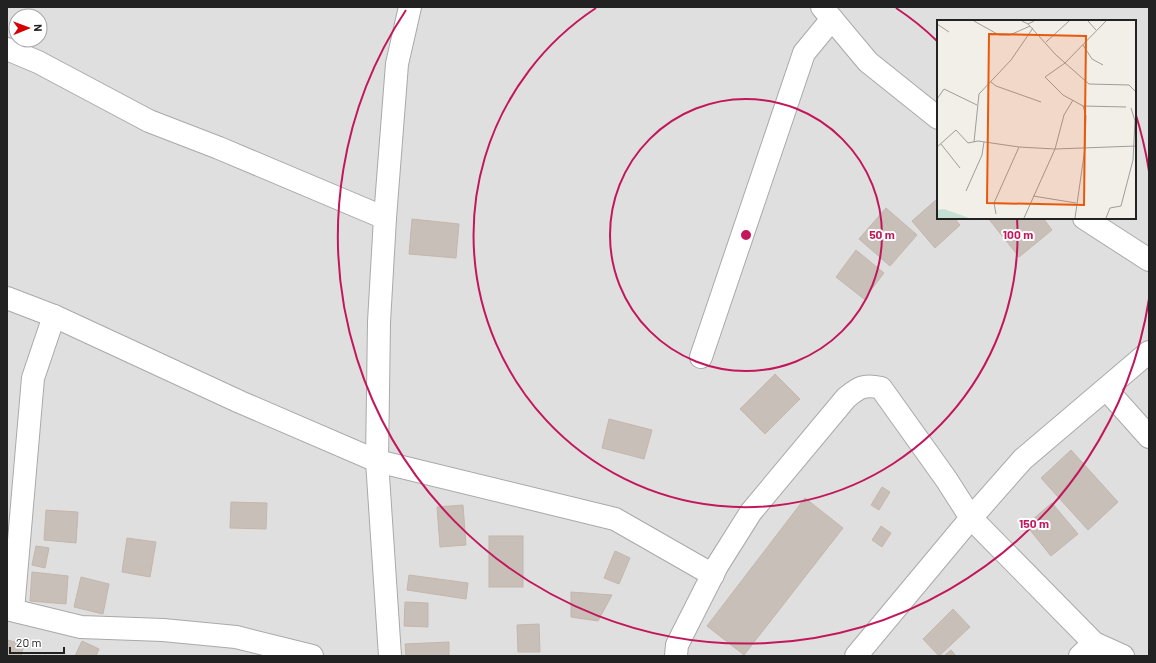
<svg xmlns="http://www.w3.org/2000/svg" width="1156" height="663" viewBox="0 0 1156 663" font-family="Barlow,sans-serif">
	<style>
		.residential { fill: #e0dfdf; fill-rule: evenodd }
		.building { fill: #c7bfb8; stroke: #c4b6ab }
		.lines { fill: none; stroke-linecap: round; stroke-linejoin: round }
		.minor-casing { stroke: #a9a9a9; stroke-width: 24 }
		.minor { stroke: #fff; stroke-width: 22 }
		.ring { fill: none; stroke: #c2185b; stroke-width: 2 }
		.inset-road { fill: none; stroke: #9f9d99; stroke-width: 1 }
		.view { fill: #e8590c; fill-opacity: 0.15; stroke: #e8590c; stroke-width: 2 }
		.inset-edge { fill: none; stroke: #222; stroke-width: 2 }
		.centre { fill: #c2185b; stroke: #fff; stroke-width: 2 }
		.ring-label { font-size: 12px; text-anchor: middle; font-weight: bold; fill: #c2185b; stroke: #fff; stroke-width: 4; stroke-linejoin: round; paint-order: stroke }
	</style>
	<rect width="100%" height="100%" fill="#f2efe9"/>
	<path class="residential" d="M7,7H1149V656H7ZM16,16H40V40H16ZM938,21H1135V218H938Z"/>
	<g class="building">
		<path d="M937,199L938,218H954L960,225L935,248L912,221Z"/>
		<path d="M886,208L917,235L890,266L859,239Z"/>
		<path d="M988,218H1043L1052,230L1019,257Z"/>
		<path d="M412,219L459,224L456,258L409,254Z"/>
		<path d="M856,250L884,273L864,299L836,277Z"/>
		<path d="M775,374L800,399L765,434L740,409Z"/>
		<path d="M609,419L652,430L644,459L602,448Z"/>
		<path d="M1071,450L1118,502L1088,530L1041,478Z"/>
		<path d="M882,487L890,492L879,510L871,505Z"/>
		<path d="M805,498L843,528L744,655L707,626Z"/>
		<path d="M231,502L267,503L266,529L230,528Z"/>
		<path d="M1052,503L1078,534L1051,556L1026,525Z"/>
		<path d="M463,505L466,545L440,547L437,507Z"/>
		<path d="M46,510L78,512L76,543L44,540Z"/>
		<path d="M881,526L891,533L882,547L872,540Z"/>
		<rect x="489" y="536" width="34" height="51"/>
		<path d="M127,538L156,542L150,577L122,572Z"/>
		<path d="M36,546L49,548L45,568L32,565Z"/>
		<path d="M615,551L630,558L619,584L604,578Z"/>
		<path d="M32,572L68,576L66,604L30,601Z"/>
		<path d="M409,575L468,583L466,599L407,590Z"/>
		<path d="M81,577L109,584L103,614L74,607Z"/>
		<path d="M571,592L612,595L598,621L571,617Z"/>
		<path d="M405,602L428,603V627L404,626Z"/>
		<path d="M953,609L970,627L939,656L923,639Z"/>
		<path d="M539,624L540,652H518L517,625Z"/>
		<path d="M7,640L24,644L21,656H7Z"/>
		<path d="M82,641L99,649L96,656H75Z"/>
		<path d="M449,642V656H406L405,644Z"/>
		<path d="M951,650L956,656H944Z"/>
	</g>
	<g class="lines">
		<g class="minor-casing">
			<g id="minor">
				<path d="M822,7L868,62L938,118"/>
				<path d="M7,49L38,62L149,121L219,148L385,218"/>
				<path d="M1084,218L1149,260"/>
				<path d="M7,298L54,316L240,402L377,461L615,519L713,575"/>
				<path d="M701,357L804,53L832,19"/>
				<path d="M1107,390L1149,437"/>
				<path d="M7,609L81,627L163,630L236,637L312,656"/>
				<path d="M13,610L33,378L54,316"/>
				<path d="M390,656L377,461L379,322L385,218L397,64L410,7"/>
				<path d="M676,656L677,645L717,566L751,512L846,398C859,387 864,384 881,388L946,479L971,518L1094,643L1123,656"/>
				<path d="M856,656L971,518L1023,459L1149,352"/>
				<path d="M1080,656L1094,643"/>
			</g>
		</g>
		<use href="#minor" class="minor"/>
	</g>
	<g class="ring">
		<circle cx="746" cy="235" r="136"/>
		<path d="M896 8A272 272 0 0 1 937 41M1017 218A272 272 0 1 1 596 8"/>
		<path d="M1149 299A408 408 0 1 1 406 10M1135 112A408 408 0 0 1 1149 171"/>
	</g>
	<g transform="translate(937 20)">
		<rect width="199" height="199" fill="#f2efe9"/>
		<path d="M7,189L32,198H0V190Z" fill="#c6e0d4"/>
		<path class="inset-road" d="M37,1L62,15H73L93,6M85,1L91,4L97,1M151,1L159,10M169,1L128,43L108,57L126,75L146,86L189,87M0,4L12,12M91,4L119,35L152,64L192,65L199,72M109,22L132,1M146,25L155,39L166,45M54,62L59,66L104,82M0,79L7,69L40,85M37,122L42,74L74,40L96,8M4,124L23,148M0,127L19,110L31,123L41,121L82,127L118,129L199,126M29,171L45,135L47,122M96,176L139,183M59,194L57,183L82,127M87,198L118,129L127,95L136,80M138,198L148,128L149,96L146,86M169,198L173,188L184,186L196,140L198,101L194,88"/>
		<path class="view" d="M52,14L149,16L147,185L50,183Z"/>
		<rect width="199" height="199" class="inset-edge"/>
	</g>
	<circle cx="746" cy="235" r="6" class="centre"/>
	<g class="ring-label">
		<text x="882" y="239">50 m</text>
		<text x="1018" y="239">100 m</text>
		<text x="1034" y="528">150 m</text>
	</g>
	<rect width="1156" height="663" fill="none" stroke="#222222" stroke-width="16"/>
	<g transform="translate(28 28) rotate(89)"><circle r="19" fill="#ffffff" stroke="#a7a7a7"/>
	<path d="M0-3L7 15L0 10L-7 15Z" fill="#d40000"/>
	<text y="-6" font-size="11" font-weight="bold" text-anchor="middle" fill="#222222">N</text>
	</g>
	<path d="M10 647v6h54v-6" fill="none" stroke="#222222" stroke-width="2"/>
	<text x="16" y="647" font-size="12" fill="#222222" stroke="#ffffff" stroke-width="3" paint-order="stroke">20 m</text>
</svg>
